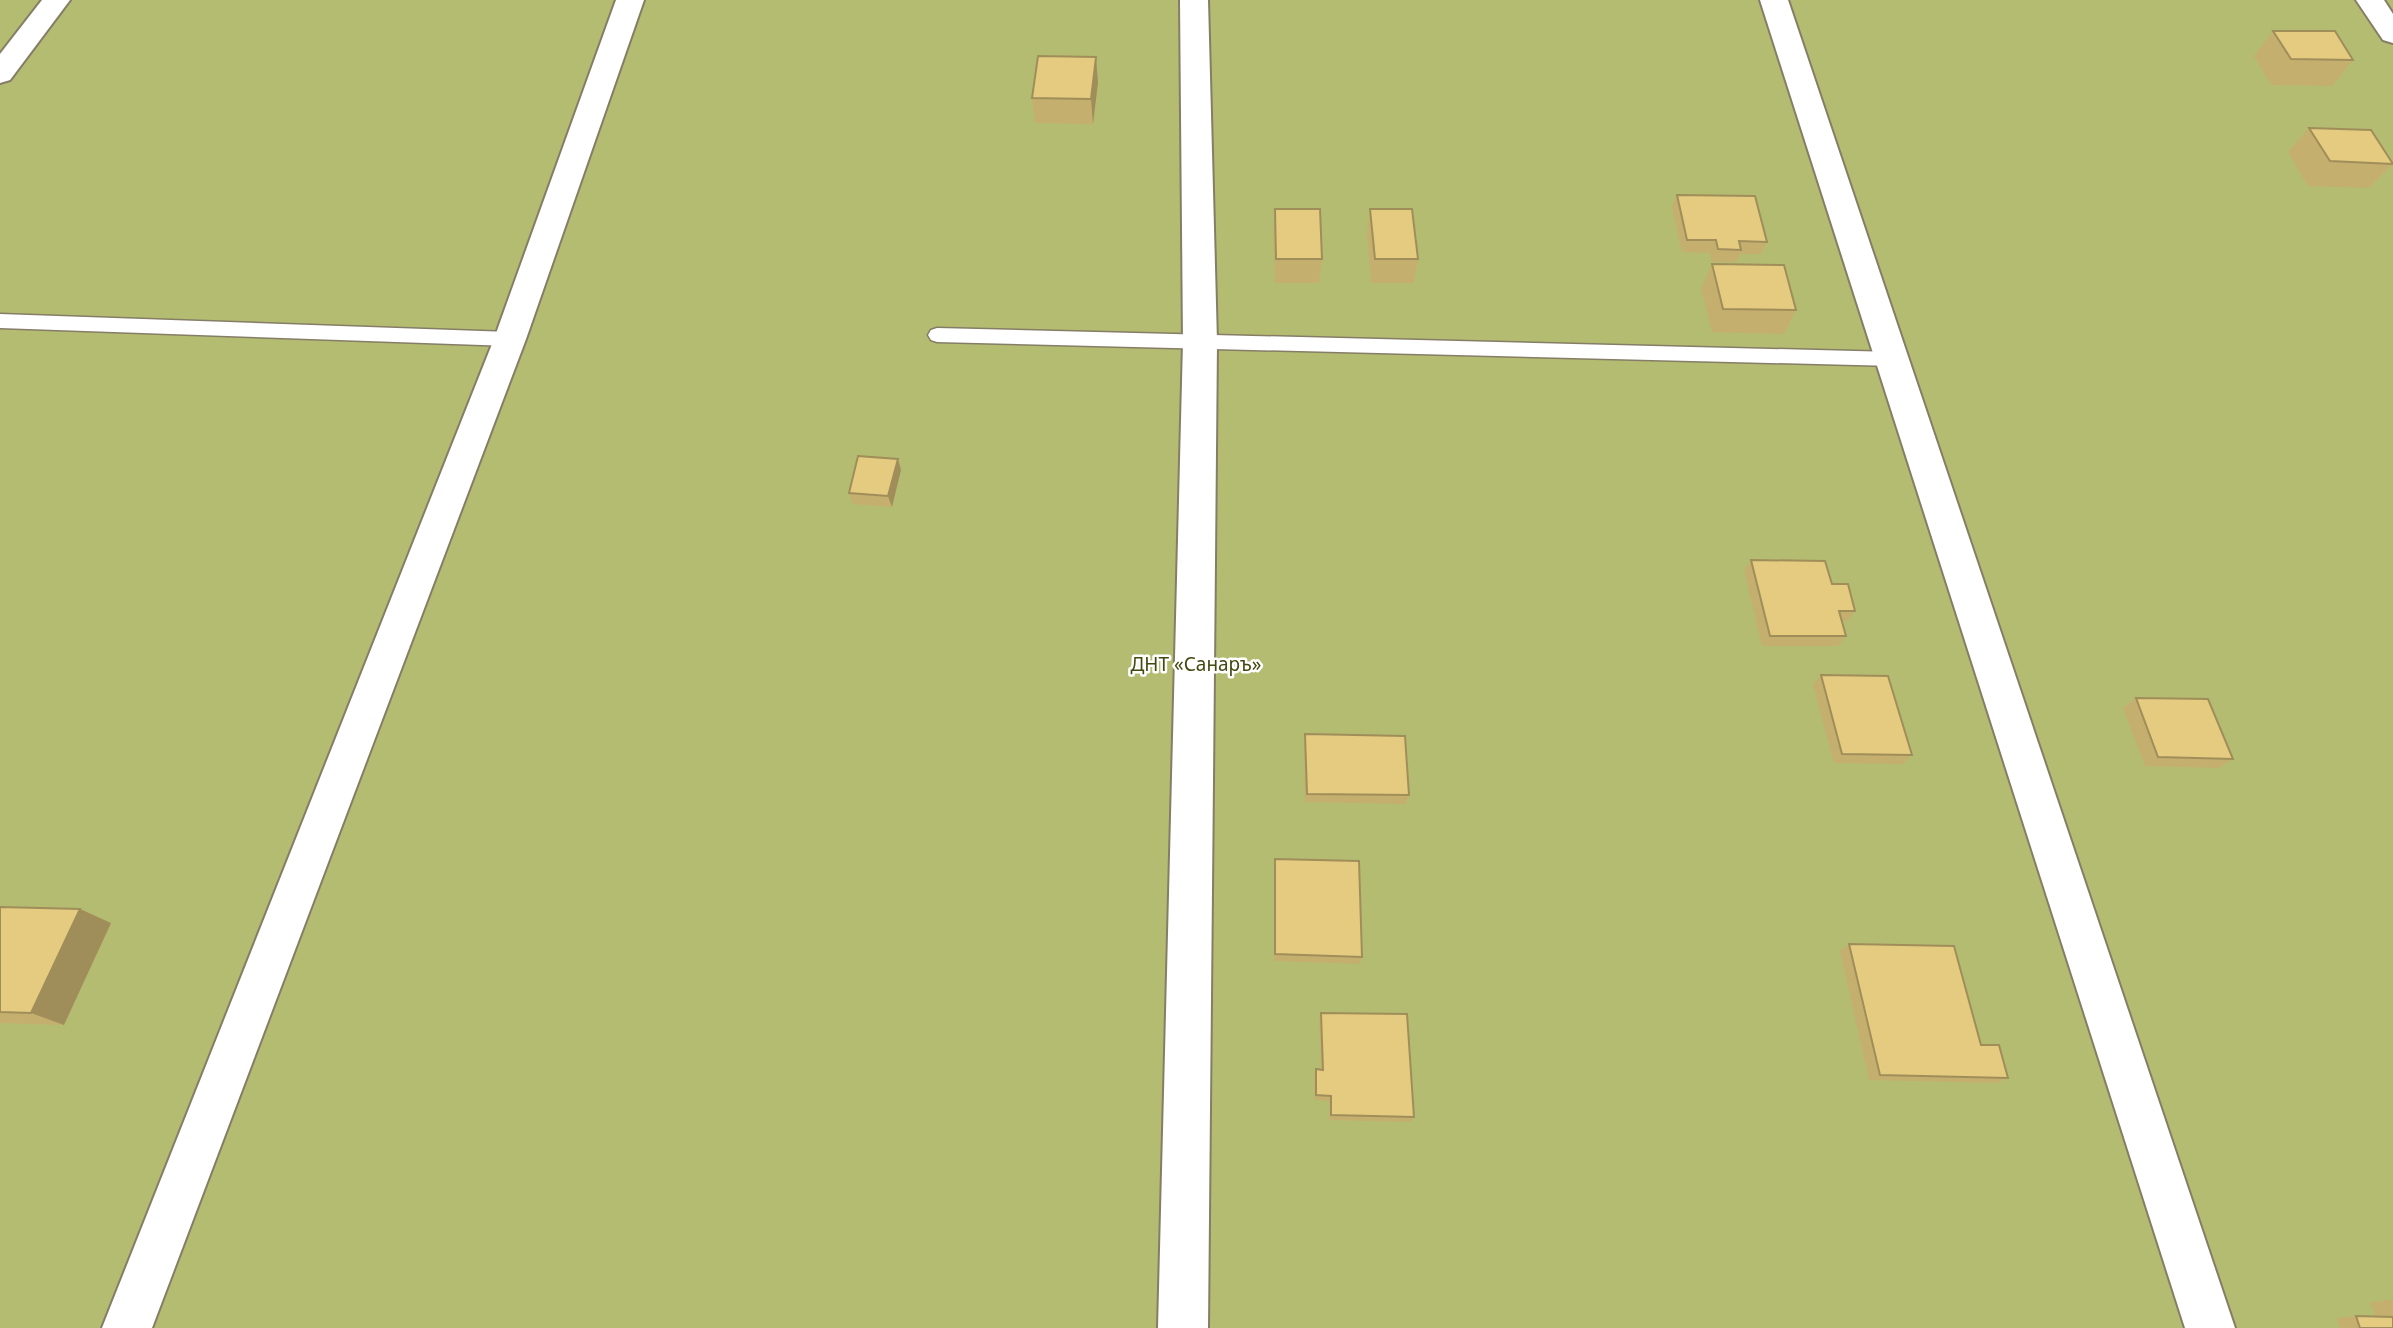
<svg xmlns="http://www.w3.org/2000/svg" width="2393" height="1328" viewBox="0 0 2393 1328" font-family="'Noto Sans',sans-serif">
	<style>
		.green { fill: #b4bc72 }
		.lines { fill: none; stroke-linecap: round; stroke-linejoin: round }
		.service-casing { stroke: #857d66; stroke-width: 3 }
		.minor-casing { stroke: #857d66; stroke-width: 4 }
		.service { fill: #fff; fill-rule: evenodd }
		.minor { fill: #fff; fill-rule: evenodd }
		.wall { fill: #c5af6e }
		.shaded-wall { fill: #a08e5a }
		.building { fill: #e5cb80; stroke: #a08e5a; stroke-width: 2 }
		.labels { text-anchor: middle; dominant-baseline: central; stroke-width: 5; stroke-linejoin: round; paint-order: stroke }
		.park-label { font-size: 19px; fill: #44490f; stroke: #fff }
	</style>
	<rect width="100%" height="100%" fill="#efe6cc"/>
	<rect class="green" x="0" y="0" width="2393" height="1328"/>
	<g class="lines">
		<g class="service-casing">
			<g id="service">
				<path d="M0,314L510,332L516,334L519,339L516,344L510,346L0,328Z"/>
				<path d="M937,328L1894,352L1900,354L1903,359L1900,364L1894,366L937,342L931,340L928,335L931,330Z"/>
			</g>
		</g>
		<g class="minor-casing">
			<g id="minor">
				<path d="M42,0H70L10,80L0,83V54Z"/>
				<path d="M616,0H644L526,339L152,1328H102L494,339Z"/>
				<path d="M1180,0H1208L1217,342L1208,1328H1158L1183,342Z"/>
				<path d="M1760,0H1788L2235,1328H2185Z"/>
				<path d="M2356,0H2384L2393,14V43L2383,40Z"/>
			</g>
		</g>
		<use href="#service" class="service"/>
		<use href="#minor" class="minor"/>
	</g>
	<g class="wall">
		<path d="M2273,31L2353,60L2332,86L2271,85L2254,56Z"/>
		<path d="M1096,57L1098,83L1093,124L1035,123L1032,98Z"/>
		<path d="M2309,128L2393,164L2369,188L2308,186L2288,152Z"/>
		<path d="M1677,195L1767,242L1761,254H1740L1736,262H1712L1710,253L1682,252L1672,207Z"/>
		<path d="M1275,209L1322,259L1319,283H1275L1273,233Z"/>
		<path d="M1370,209L1418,259L1414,283H1371L1367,233Z"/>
		<path d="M1712,264L1796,310L1784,334L1712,332L1701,288Z"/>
		<path d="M898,459L901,470L892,507L853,504L849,493Z"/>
		<path d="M1751,560L1832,584L1855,611L1847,621H1842L1846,636L1838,646H1762L1744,570Z"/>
		<path d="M1821,675L1912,755L1903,764L1834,763L1813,685Z"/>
		<path d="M2136,698L2233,759L2219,768L2145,766L2123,708Z"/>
		<path d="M1305,734L1409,795L1406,804L1305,802L1304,743Z"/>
		<path d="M1275,859L1362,957L1360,964L1274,961V867Z"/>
		<path d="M0,907L80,909L111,923L64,1025L0,1023Z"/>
		<path d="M1849,944L1981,1045L2008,1078L1996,1083L1869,1080L1840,951Z"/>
		<path d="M1321,1013L1414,1117L1411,1122L1329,1120V1101L1315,1100L1314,1075L1316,1069L1321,1070L1319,1019Z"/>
		<path d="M2389,1300H2393V1328H2340L2337,1318L2356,1316L2376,1317L2370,1302Z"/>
	</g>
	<g class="shaded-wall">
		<path d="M1096,57L1098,83L1093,124L1091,99Z"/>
		<path d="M898,459L901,470L892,507L888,496Z"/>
		<path d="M80,909L111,923L64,1025L31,1013Z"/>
	</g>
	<g class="building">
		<path d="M2273,31H2335L2353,60L2291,59Z"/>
		<path d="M1038,56L1096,57L1091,99L1032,98Z"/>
		<path d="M2309,128L2371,130L2393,164L2330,161Z"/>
		<path d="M1677,195L1755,196L1767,242L1739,241L1741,250L1718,249L1716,240H1687Z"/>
		<path d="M1275,209H1320L1322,259H1276Z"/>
		<path d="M1370,209H1412L1418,259H1375Z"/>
		<path d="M1712,264L1784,265L1796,310L1723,309Z"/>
		<path d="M858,456L898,459L888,496L849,493Z"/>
		<path d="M1751,560L1825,561L1832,584H1848L1855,611H1839L1846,636H1770Z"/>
		<path d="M1821,675L1888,676L1912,755L1842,754Z"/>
		<path d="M2136,698L2208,699L2233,759L2158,757Z"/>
		<path d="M1305,734L1405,736L1409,795L1307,794Z"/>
		<path d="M1275,859L1359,861L1362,957L1275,954Z"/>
		<path d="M0,907L80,909L31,1013L0,1012Z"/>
		<path d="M1849,944L1954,946L1981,1045H1999L2008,1078L1880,1075Z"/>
		<path d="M1321,1013L1407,1014L1414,1117L1331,1115V1096L1316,1095V1069L1323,1070Z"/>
		<path d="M2356,1316L2393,1317V1328H2360Z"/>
	</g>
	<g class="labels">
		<g class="park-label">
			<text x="1196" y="664">ДНТ «Санаръ»</text>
		</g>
	</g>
</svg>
